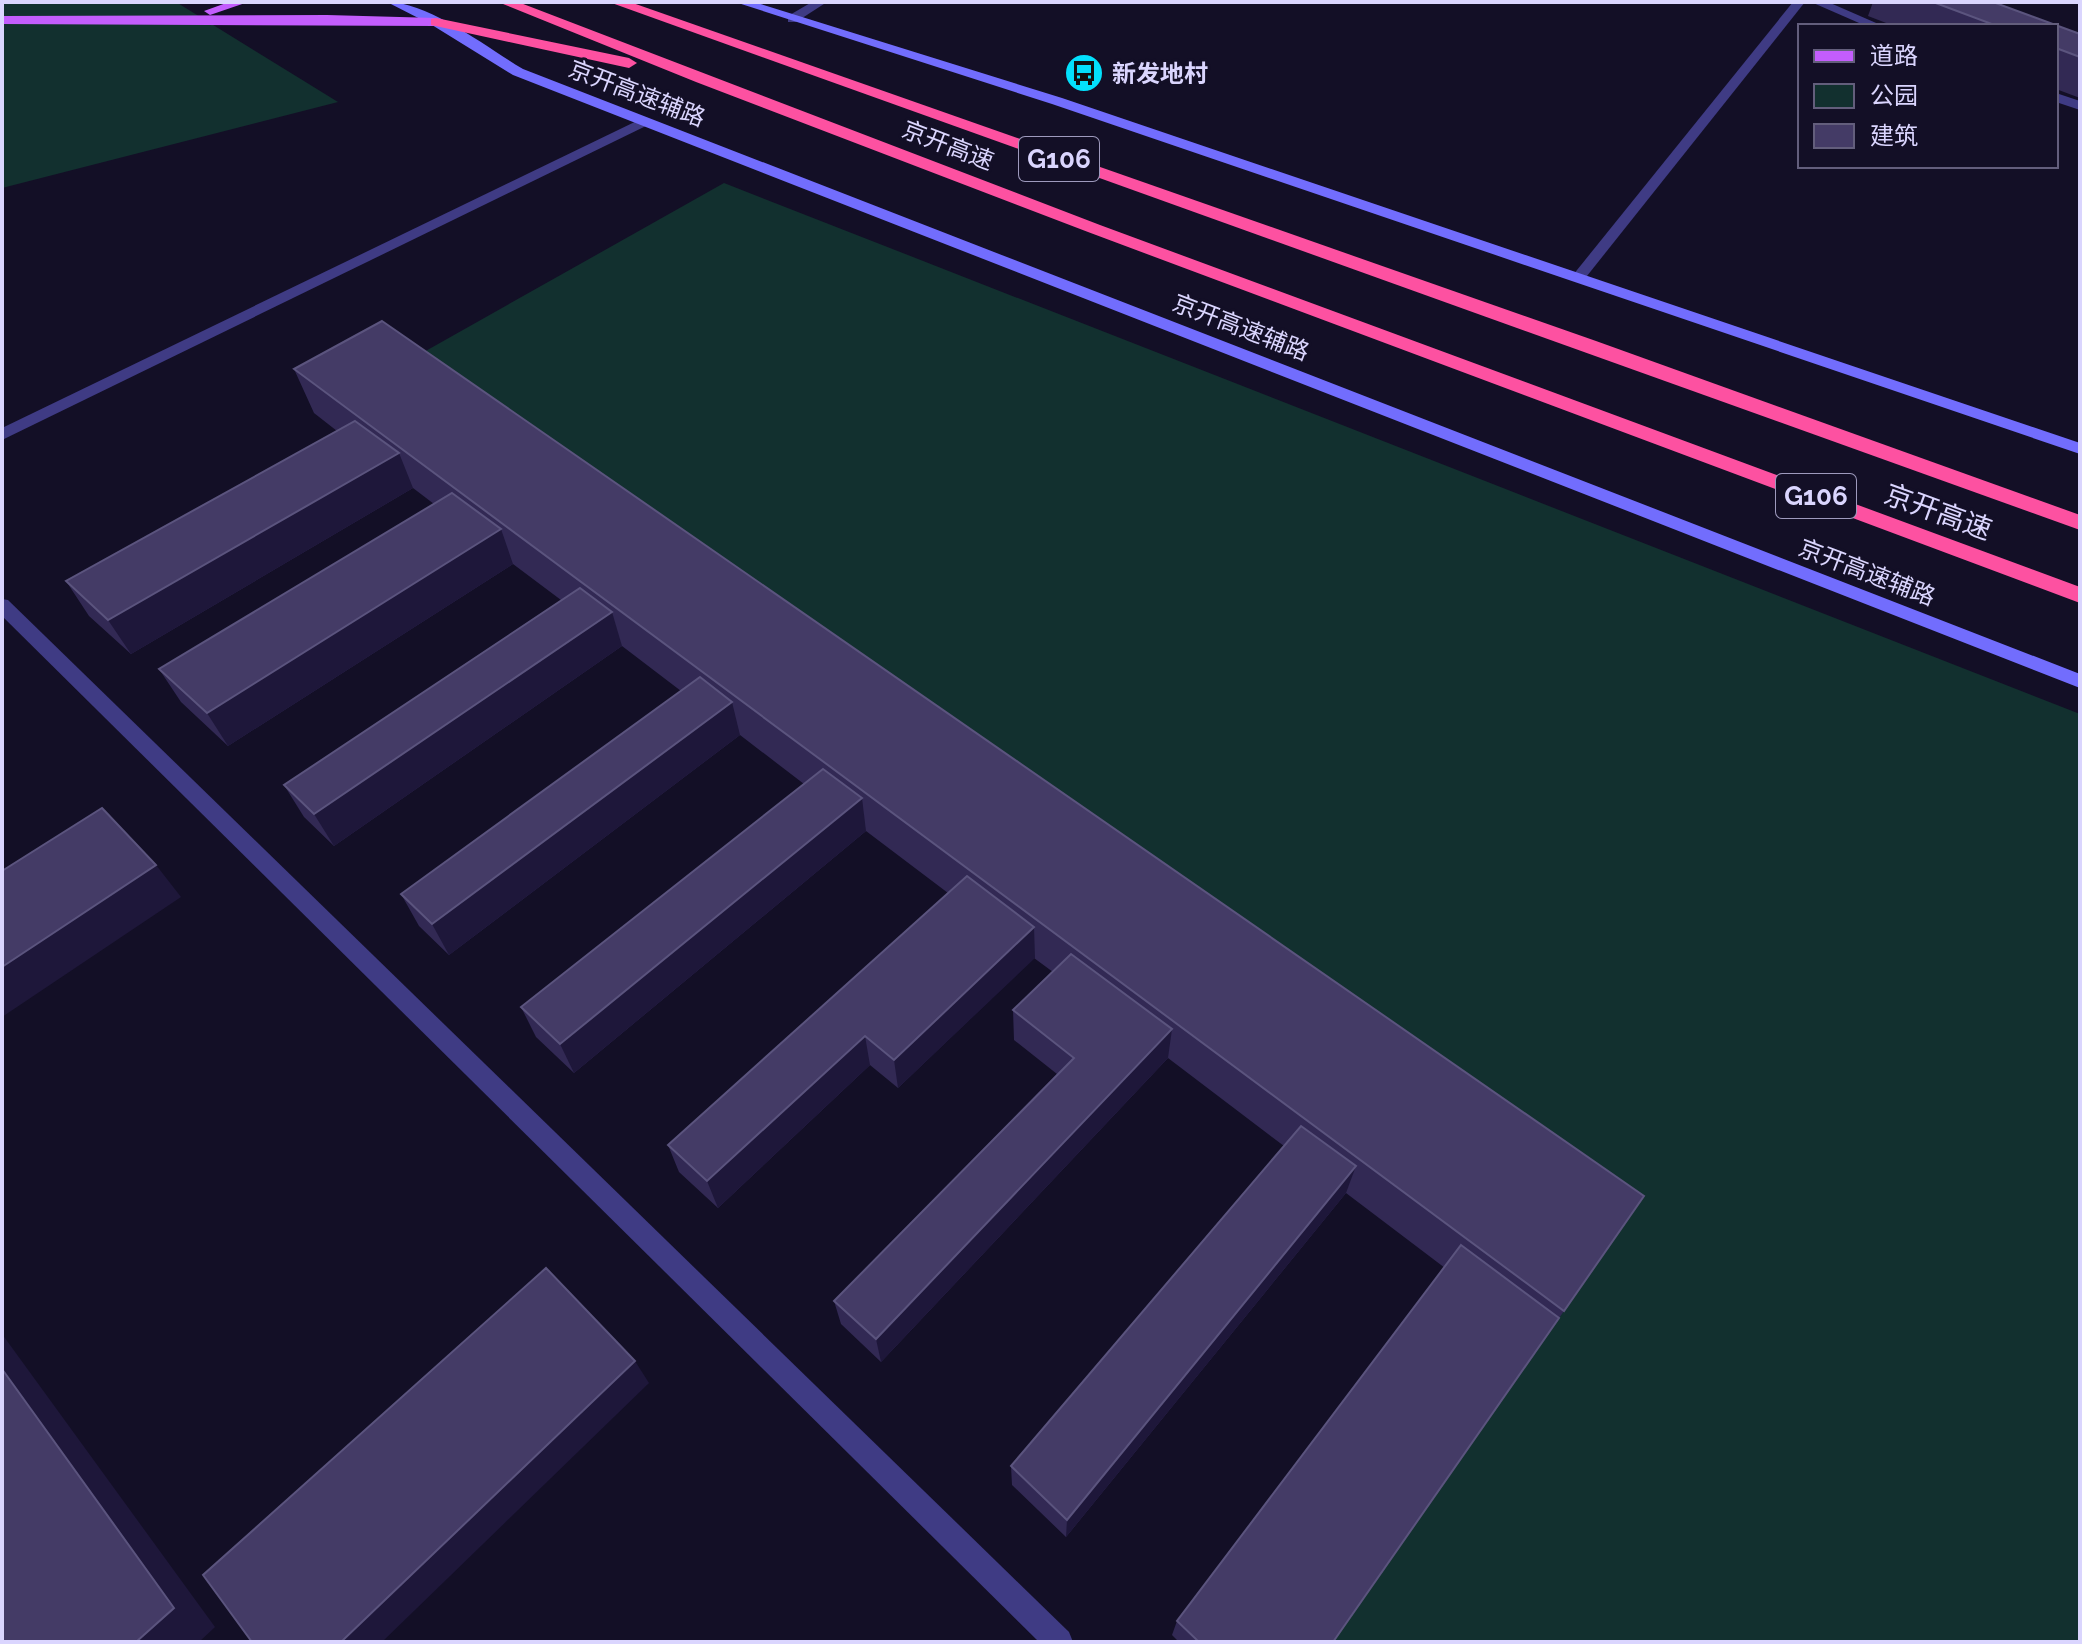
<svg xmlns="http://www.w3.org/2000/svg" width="2082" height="1644" viewBox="0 0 2082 1644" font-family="Raleway,'Noto Sans SC',sans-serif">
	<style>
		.green { fill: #12302f }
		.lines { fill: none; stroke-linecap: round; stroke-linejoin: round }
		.lane { fill: #3f3b84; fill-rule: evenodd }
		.street { fill: #3f3b84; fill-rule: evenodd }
		.secondary { fill: #726dfd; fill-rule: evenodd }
		.primary { fill: #c35dfd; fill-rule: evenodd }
		.highway { fill: #fd51a1; fill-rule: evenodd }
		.wall { fill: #322954 }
		.shaded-wall { fill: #1e173a }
		.building { fill: #443b66; stroke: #5b547e; stroke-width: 2 }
		.labels { text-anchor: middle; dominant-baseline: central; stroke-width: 6; stroke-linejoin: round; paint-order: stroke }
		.far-poi-label { font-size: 24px; font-weight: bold; fill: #dad5fe; stroke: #130f26; text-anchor: start }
		.far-street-label { font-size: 24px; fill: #dad5fe; stroke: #130f26 }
		.shield { fill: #130f26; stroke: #9e9abd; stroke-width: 2 }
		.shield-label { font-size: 26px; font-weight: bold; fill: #dad5fe }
		.street-label { font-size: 28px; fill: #dad5fe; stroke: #130f26 }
	</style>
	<rect width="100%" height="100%" fill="#130f26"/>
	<g class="green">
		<path d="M2,2H176L338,102L2,188Z"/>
		<path d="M724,183L2080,714V1642H1331L1619,1229L399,366Z"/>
	</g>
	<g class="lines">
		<g class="lane">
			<path d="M812,2H827L796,22H788V16Z"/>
			<path d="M1793,2H1805L1583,281H1573V275Z"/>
			<path d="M1811,2H1828L1883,26H1866Z"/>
			<path d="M2056,93L2080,101V110L2056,102Z"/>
		</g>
		<g class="street">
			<path d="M645,117L652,121L650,124L2,440V428Z"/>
			<path d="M2,599L8,600L1069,1632L1073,1642H1039L2,616Z"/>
		</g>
		<g class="secondary">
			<path d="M387,2C429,2 486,47 523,69L2080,674V688L513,75L432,25Z"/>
			<path d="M735,2H754L1062,98L2080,443V454L1052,104Z"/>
		</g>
		<g class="primary">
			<path d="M229,2H248L210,15L204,11Z"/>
			<path d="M327,15L436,18L442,22L436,26L2,24V16Z"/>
		</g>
		<g class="highway">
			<path d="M498,2H518L1100,225L2080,587V603L1088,232L696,82Z"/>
			<path d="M609,2H630L1596,341L2080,515V530Z"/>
			<path d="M436,18L629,58L637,63L629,68L431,25V19Z"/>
		</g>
	</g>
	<g class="wall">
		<path d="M1873,2H1993L2080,34V98L2056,89V26H1894L1868,16Z"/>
		<path d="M294,369L1564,1311L1333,1642H1179L1172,1635L1177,1621L1445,1268L1346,1193L1066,1537L1012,1485L1011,1466L1284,1146L1168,1058L881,1362L841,1324L834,1301L1057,1074L1014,1040L1013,1010L1053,972L1034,958L898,1088L870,1065L718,1208L679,1172L668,1145L948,893L866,831L574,1073L536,1037L521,1007L804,784L740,735L449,955L419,926L401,894L681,691L622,646L334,846L304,817L284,785L561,600L513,564L228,746L181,702L159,669L434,504L413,488L131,654L89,616L66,581L337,431L314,413Z"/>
	</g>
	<g class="shaded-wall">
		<path d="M399,453L413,488L131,654L108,620Z"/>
		<path d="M501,529L513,564L228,746L207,713Z"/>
		<path d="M612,612L622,646L334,846L314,814Z"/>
		<path d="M732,702L740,735L449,955L432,924Z"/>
		<path d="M862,798L866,831L574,1073L560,1044Z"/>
		<path d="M156,865L181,897L2,1017V967Z"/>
		<path d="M1034,927L1035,958L898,1088L894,1060Z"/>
		<path d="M1172,1029L1168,1058L881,1362L876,1339Z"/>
		<path d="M865,1036L870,1065L718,1208L707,1181Z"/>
		<path d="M1356,1166L1346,1193L1066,1537L1067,1520Z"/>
		<path d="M2,1334L215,1627L199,1642H136L2,1369Z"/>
		<path d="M635,1361L649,1383L382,1642H341Z"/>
	</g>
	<g class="building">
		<path d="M1933,2H1993L2080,34V57L2056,48V26H1997Z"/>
		<path d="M382,321L1644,1196L1564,1311L294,369Z"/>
		<path d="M355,421L399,453L108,620L66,581Z"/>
		<path d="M452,493L501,529L207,713L159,669Z"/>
		<path d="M580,588L612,612L314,814L284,785Z"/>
		<path d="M700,677L732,702L432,924L401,894Z"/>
		<path d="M823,769L862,798L560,1044L521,1007Z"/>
		<path d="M102,808L156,865L2,967V871Z"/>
		<path d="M967,876L1034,927L894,1060L865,1036L707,1181L668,1145Z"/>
		<path d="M1071,954L1172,1029L876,1339L834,1301L1074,1058L1013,1010Z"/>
		<path d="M1301,1126L1356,1166L1067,1520L1011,1466Z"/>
		<path d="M1461,1245L1559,1318L1333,1642H1199L1177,1621Z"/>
		<path d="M546,1268L635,1361L341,1642H252L203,1575Z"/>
		<path d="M2,1369L174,1608L136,1642H2Z"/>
	</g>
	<defs>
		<g id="bus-disc" transform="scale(2)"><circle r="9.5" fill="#03e0fc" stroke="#130f26"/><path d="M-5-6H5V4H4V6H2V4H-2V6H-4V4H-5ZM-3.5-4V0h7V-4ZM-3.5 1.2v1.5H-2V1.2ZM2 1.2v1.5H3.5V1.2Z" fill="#111"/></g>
	</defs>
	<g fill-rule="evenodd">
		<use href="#bus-disc" x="1084" y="73"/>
	</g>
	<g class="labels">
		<g class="far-poi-label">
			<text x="1112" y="73">新发地村</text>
		</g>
		<g class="far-street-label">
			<text transform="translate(637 93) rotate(21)">京开高速辅路</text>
			<text transform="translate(948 145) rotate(21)">京开高速</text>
			<text transform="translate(1241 327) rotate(21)">京开高速辅路</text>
			<text transform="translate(1867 572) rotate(21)">京开高速辅路</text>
		</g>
		<g class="shield">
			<rect x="1019" y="137" width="80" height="44" rx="6"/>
			<rect x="1776" y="474" width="80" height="44" rx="6"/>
		</g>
		<g class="shield-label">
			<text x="1059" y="159">G106</text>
			<text x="1816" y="496">G106</text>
		</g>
		<g class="street-label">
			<text transform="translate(1938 512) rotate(20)">京开高速</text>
		</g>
	</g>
	<rect width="2082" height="1644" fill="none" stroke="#dad5fe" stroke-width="8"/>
	<rect x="1798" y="24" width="260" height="144" fill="#130f26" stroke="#635e7c" stroke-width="2"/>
	<rect x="1814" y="50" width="40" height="12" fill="#c35dfd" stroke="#635e7c" stroke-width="2"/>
	<text x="1870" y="64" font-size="24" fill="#dad5fe">道路</text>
	<rect x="1814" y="84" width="40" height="24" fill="#12302f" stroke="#635e7c" stroke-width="2"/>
	<text x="1870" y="104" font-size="24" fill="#dad5fe">公园</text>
	<rect x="1814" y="124" width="40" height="24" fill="#443b66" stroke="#635e7c" stroke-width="2"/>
	<text x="1870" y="144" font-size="24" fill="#dad5fe">建筑</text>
</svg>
